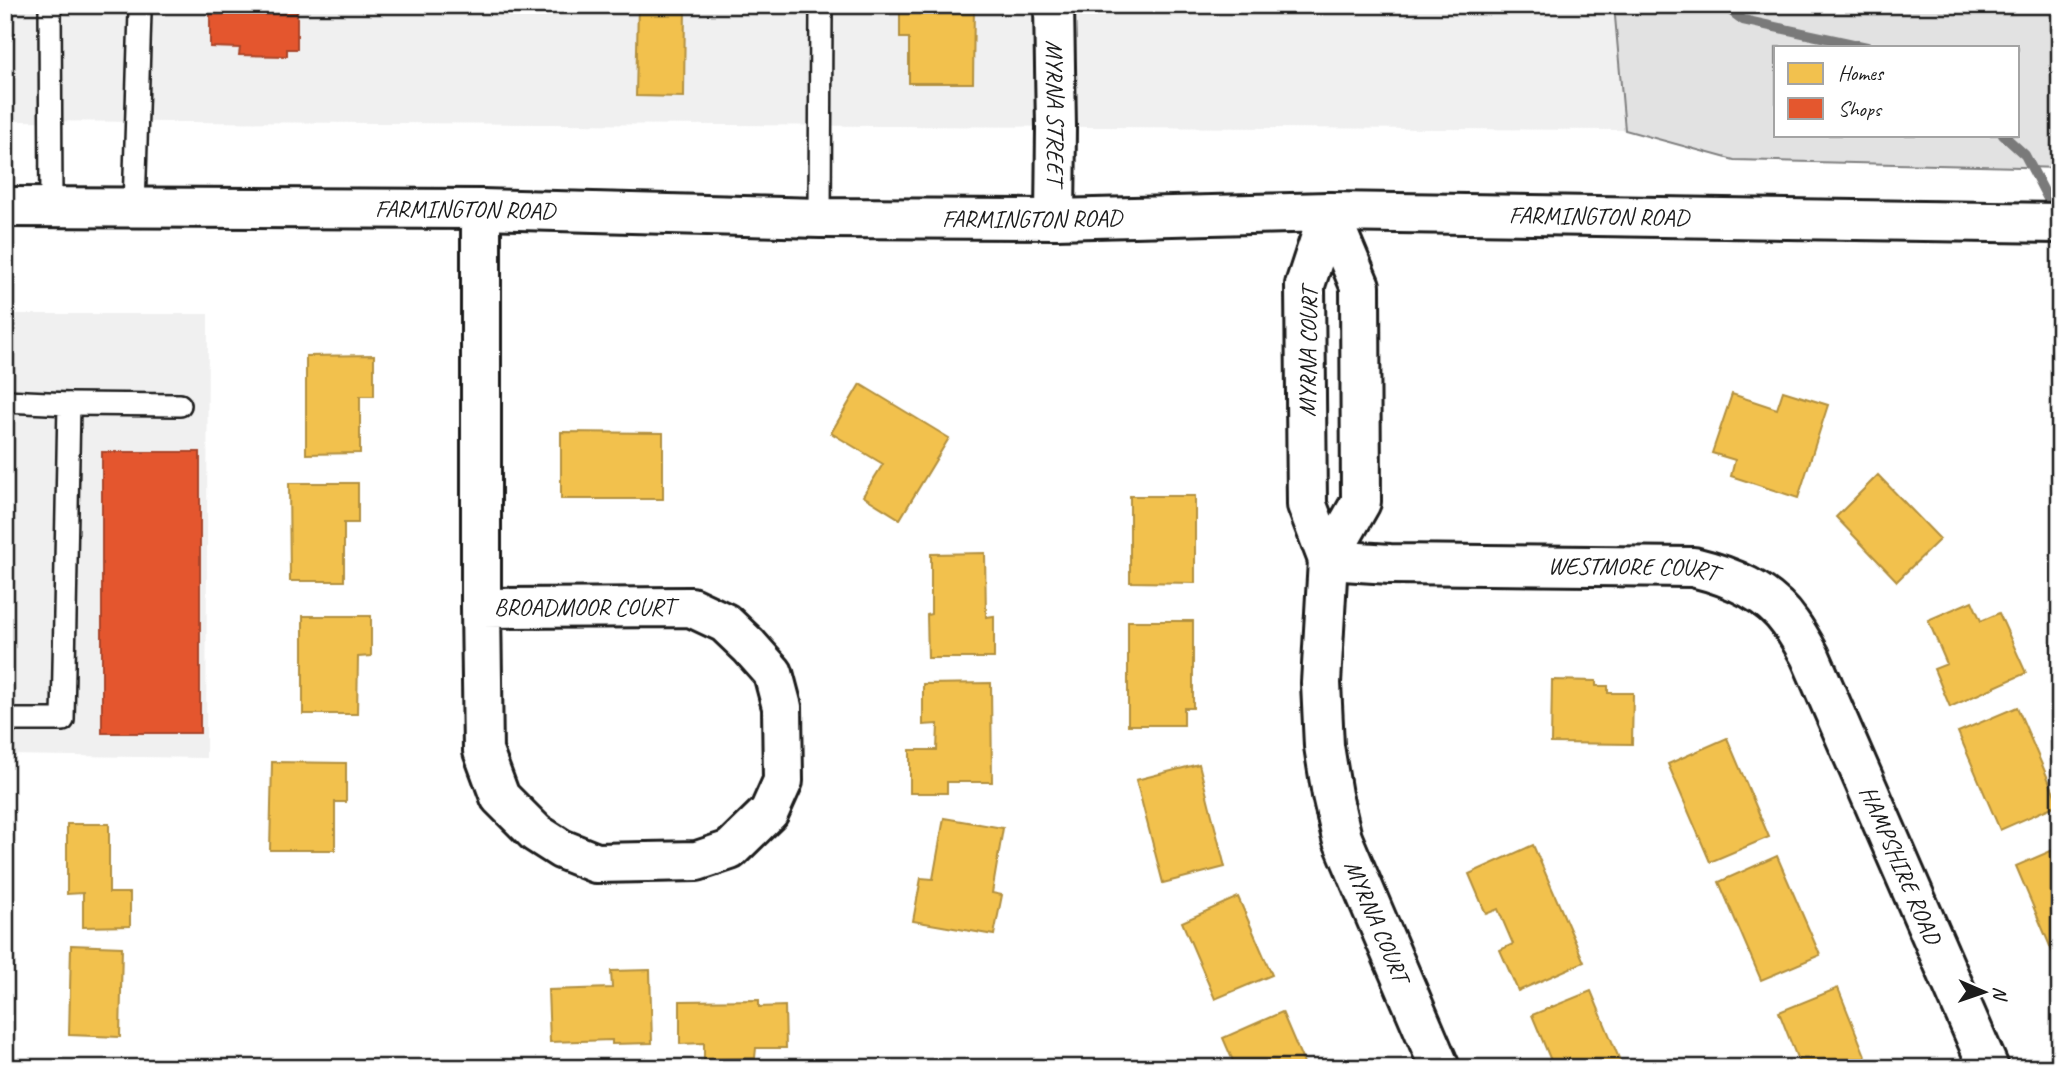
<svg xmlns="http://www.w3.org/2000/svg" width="2065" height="1073" viewBox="0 0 2065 1073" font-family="Caveat,sans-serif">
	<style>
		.built { fill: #f0f0f0 }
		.green { fill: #e2e2e2; stroke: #7f7f7f; stroke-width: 2; fill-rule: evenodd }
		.homes { fill: #f2c14e; stroke: #b2903f; stroke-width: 2 }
		.shops { fill: #e4572e; stroke: #a84529; stroke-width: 2 }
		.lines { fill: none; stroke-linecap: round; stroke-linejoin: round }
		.stream { stroke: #7a7a7a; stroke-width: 10 }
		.service-casing { stroke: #1c1c1c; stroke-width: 26 }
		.minor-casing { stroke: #1c1c1c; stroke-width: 44 }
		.secondary-casing { stroke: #1c1c1c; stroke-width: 44 }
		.service { stroke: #fff; stroke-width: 21 }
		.minor { stroke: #fff; stroke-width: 38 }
		.secondary { stroke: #fff; stroke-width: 38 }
		.labels { text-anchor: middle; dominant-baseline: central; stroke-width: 7; stroke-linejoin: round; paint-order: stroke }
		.street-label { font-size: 24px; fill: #1c1c1c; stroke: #fff }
	</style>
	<rect width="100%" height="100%" fill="#fff"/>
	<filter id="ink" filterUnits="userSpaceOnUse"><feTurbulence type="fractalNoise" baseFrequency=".0143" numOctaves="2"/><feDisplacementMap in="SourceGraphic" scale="14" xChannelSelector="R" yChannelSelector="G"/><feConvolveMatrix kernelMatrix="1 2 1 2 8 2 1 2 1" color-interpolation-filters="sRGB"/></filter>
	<g filter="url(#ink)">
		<g class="built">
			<path d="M5,5H1614L1625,130L5,121Z"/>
			<path d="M5,314H208L206,758L5,755Z"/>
		</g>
		<path class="green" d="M1614,5H2060V168L1734,160L1625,130ZM1776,47H2018V135H1776Z"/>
		<g class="homes">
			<path d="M638,5H685L684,97L636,96Z"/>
			<path d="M900,5H974L973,83H909V38H900Z"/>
			<path d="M374,355V396H360V453L306,454V356Z"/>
			<path d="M860,384L949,438L900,519L863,496L883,464L831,433Z"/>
			<path d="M1783,391L1828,405L1798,498L1731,476L1735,460L1712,453L1732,394L1777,409Z"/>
			<path d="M561,432L663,433V499H561Z"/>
			<path d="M1878,475L1940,539L1897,581L1836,517Z"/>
			<path d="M289,483H358V523H344V581H290Z"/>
			<path d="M1130,496H1195V583L1130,582Z"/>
			<path d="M985,553L986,617L994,616V658H928L927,615L931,614V554Z"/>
			<path d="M1972,601L1981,621L1999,613L2026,673L1950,707L1934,669L1947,664L1928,620Z"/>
			<path d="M303,616H371V656L358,657L357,714H303Z"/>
			<path d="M1128,621H1193V708H1184V725H1128Z"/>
			<path d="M1552,680L1596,681V686H1608V693H1633L1632,744L1551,743Z"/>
			<path d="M991,683L992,782H947V793H910V750H937L938,724L923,725V684Z"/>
			<path d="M2017,707L2059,804L2000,830L1958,732Z"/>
			<path d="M1727,738L1769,837L1710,862L1668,764Z"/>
			<path d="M272,762L346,763V802H335V850H270Z"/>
			<path d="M1199,764L1225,867L1163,883L1136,780Z"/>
			<path d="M944,818L1003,828L992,893L1002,895L994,935L913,921L921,878L933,879Z"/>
			<path d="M67,824H109V893H130V926L83,927V893L67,894Z"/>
			<path d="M1533,845L1584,962L1518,991L1500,950L1513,944L1498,909L1486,914L1469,874Z"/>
			<path d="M2060,847V964L2058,965L2016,866Z"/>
			<path d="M1777,856L1820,955L1761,980L1719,882Z"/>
			<path d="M1238,897L1272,975L1215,999L1182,922Z"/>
			<path d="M71,945L122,947L120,1037L69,1035Z"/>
			<path d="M650,970L652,1043L612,1044V1040L550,1042L548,990L612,988L611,971Z"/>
			<path d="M1838,988L1870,1068H1801L1779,1012Z"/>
			<path d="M1591,991L1623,1068H1554L1532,1015Z"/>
			<path d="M759,1000V1007L785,1006L786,1048H756L755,1058L704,1059V1043L680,1044V1001Z"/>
			<path d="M1282,1012L1306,1068H1236L1223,1038Z"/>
		</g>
		<g class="shops">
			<path d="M210,5H297V49H287V56L239,55L240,48L210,47Z"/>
			<rect x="102" y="452" width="98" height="281"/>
		</g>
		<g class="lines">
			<g class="stream">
				<path d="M1723,5L1743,20L1867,47"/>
				<path d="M2003,135L2025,155L2057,216"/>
			</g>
			<g class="service-casing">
				<g id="service">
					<path d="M50,5L51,207"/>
					<path d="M134,208L140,12"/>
					<path d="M820,218L821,5"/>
					<path d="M5,401L69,404L63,720H5"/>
					<path d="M69,404L180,405"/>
				</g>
			</g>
			<g class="minor-casing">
				<g id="minor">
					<path id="s1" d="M1054,5L1056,128L1055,219"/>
					<path d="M481,209V608L483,751L500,797L536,833L561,849L596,863L697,861L730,850L769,812L783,781L782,707L773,673L749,646L725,623L691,607L481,608"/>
					<path d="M1329,212L1360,286L1361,502L1328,560L1307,505L1305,285Z"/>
					<path id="s2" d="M1440,1068L1342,838L1332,795L1324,746L1321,683L1328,560L1390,564L1693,567C1730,576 1768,591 1790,623C1798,634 1804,645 1810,656L1989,1068"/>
				</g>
			</g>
			<g class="secondary-casing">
				<g id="secondary">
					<path id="s3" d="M5,207L481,209L820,218L1055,219L1329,212L2060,223"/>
				</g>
			</g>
			<use href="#service" class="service"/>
			<use href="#minor" class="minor"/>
			<use href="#secondary" class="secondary"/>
		</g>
	</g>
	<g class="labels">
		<g class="street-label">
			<text stroke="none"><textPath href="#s1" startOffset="107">MYRNA STREET</textPath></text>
			<text stroke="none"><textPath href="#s3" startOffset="460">FARMINGTON ROAD</textPath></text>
			<text stroke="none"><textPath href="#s3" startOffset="1594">FARMINGTON ROAD</textPath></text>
			<text stroke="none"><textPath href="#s3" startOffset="1027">FARMINGTON ROAD</textPath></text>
			<text transform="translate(1308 352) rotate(-89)">MYRNA COURT</text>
			<text stroke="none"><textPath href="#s2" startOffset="835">WESTMORE COURT</textPath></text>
			<text x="584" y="607">BROADMOOR COURT</text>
			<text stroke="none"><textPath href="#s2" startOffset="1276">HAMPSHIRE ROAD</textPath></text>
			<text transform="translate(1377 921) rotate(67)">MYRNA COURT</text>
		</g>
	</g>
	<rect width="2065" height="1073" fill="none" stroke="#fff" stroke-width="28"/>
	<rect x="14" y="14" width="2037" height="1045" fill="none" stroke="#1c1c1c" stroke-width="2.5" filter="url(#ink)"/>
	<rect x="1774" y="46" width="245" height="91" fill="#ffffff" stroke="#a4a4a4" stroke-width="2"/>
	<rect x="1788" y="63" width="35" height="21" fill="#f2c14e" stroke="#a4a4a4" stroke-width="2"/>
	<text x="1838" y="80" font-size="21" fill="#1c1c1c">Homes</text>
	<rect x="1788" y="98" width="35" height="21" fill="#e4572e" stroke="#a4a4a4" stroke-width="2"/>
	<text x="1838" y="116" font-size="21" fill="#1c1c1c">Shops</text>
	<g transform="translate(1984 992) rotate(92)" stroke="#ffffff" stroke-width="5" paint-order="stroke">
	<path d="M0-5L12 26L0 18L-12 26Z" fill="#1c1c1c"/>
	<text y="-10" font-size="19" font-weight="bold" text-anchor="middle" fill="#1c1c1c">N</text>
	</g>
</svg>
